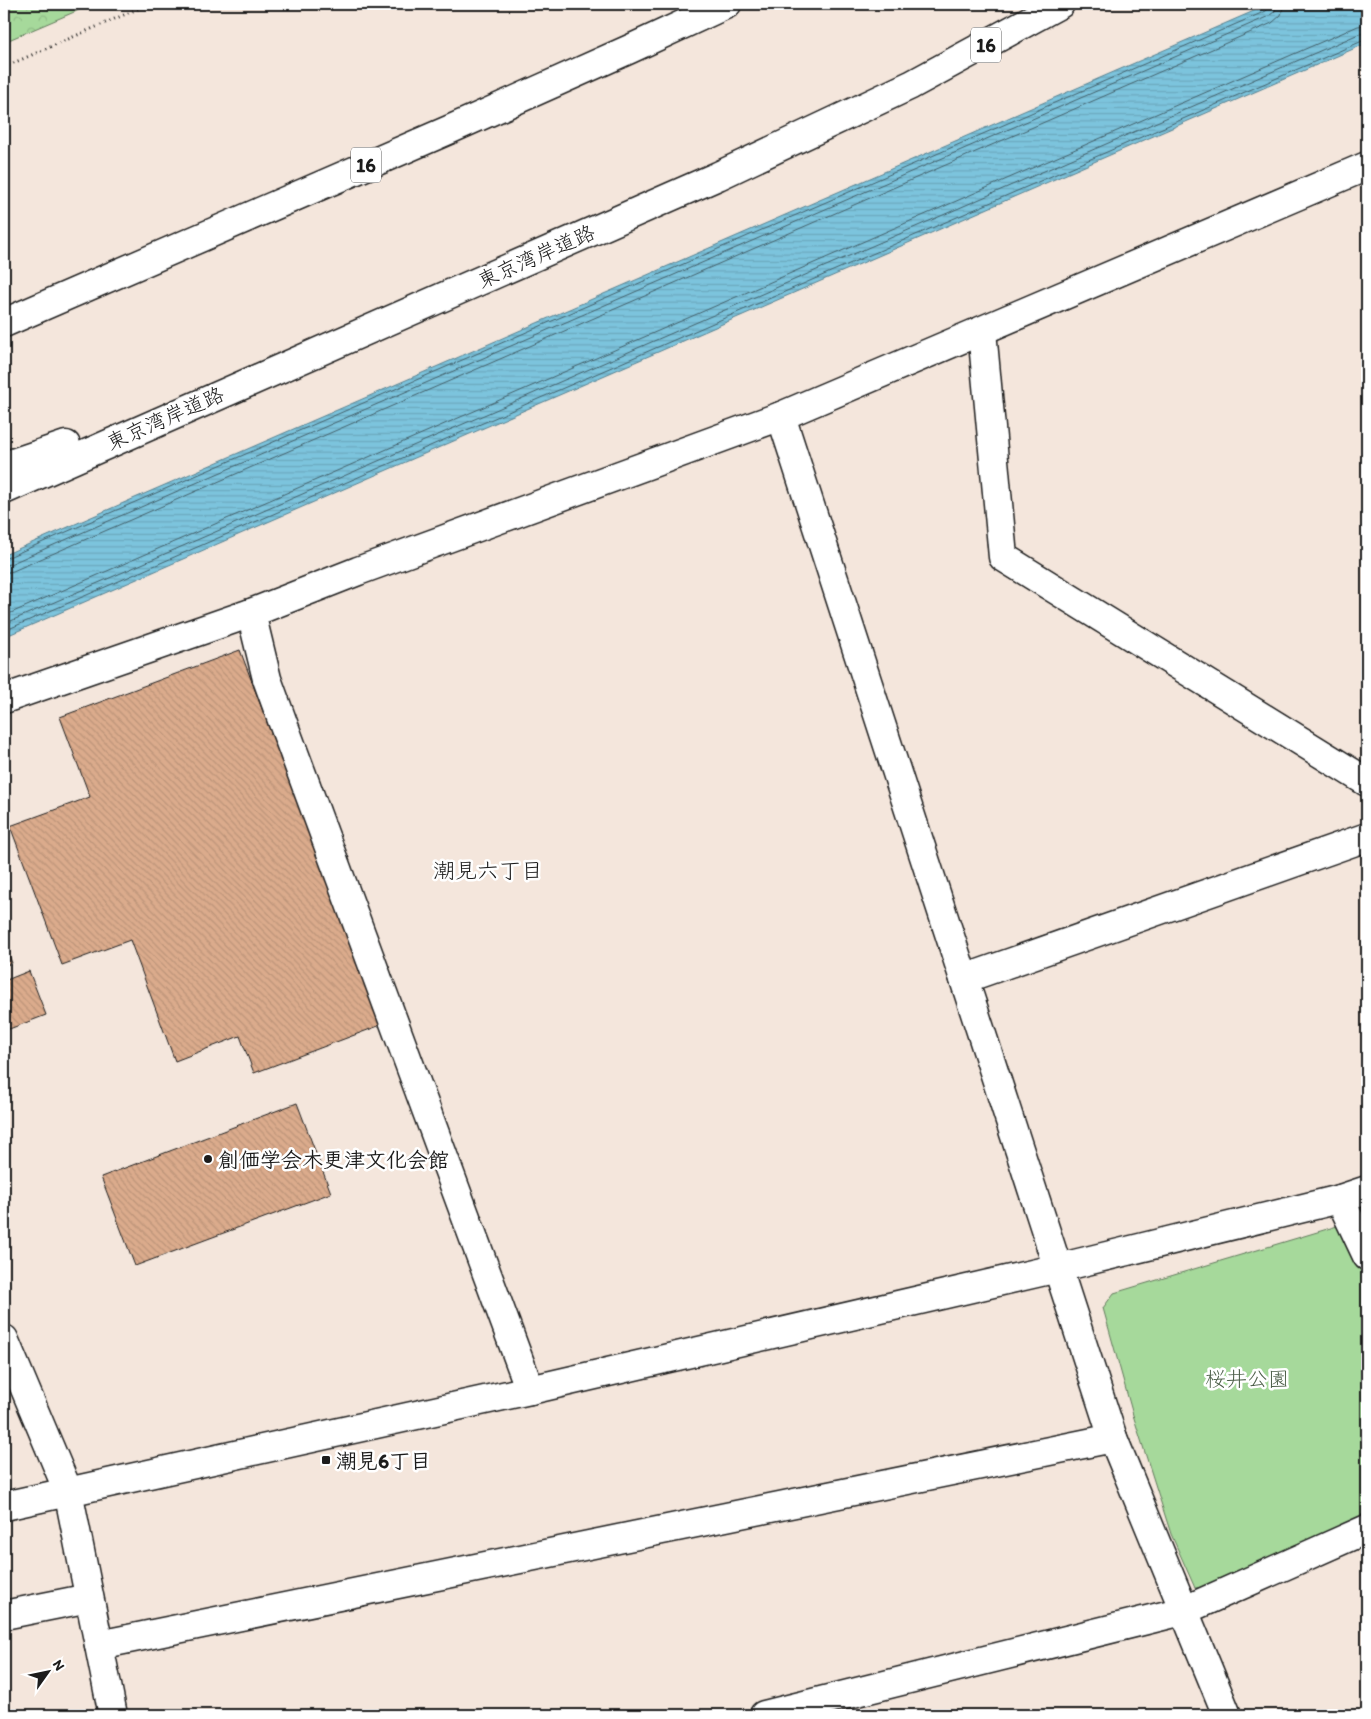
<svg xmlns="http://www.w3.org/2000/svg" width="1371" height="1719" viewBox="0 0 1371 1719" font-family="Itim,'Klee One',sans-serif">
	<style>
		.green { fill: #a6d99b; stroke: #617a5c }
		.forest { fill: url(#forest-crowns); stroke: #617a5c }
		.water { fill: url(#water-rules); stroke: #568190 }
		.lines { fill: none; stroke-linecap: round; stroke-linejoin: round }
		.shore { stroke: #425f69; stroke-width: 1 }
		.building { fill: url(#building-back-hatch); stroke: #1c1c1c }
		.street-casing { stroke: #1c1c1c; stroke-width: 31 }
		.secondary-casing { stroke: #1c1c1c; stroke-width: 31 }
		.highway-casing { stroke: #1c1c1c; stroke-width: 31 }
		.path { stroke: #1c1c1c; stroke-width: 3; stroke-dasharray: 1 4; stroke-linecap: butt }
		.street { stroke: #fff; stroke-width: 28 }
		.secondary { stroke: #fff; stroke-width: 28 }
		.highway { stroke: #fff; stroke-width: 28 }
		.poi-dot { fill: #1c1c1c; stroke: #fff; stroke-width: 2 }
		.labels { text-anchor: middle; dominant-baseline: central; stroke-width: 5; stroke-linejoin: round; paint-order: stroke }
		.shield { fill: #fff; stroke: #606060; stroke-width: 1 }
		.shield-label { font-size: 20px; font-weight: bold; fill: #1c1c1c }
		.street-label { font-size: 21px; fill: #1c1c1c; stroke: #fff }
		.poi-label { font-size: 21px; font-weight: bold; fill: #1c1c1c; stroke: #fff; text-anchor: start }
		.park-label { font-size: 21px; fill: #4c5e48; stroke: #fff }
		.neighbourhood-label { font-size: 22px; fill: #1c1c1c; stroke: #fff }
	</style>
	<defs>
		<pattern id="forest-crowns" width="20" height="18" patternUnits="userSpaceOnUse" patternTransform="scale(1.25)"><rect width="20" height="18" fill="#a6d99b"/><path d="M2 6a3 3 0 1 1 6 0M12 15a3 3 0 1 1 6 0" fill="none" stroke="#8eba85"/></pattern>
		<pattern id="water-rules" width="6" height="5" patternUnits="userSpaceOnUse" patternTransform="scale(1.25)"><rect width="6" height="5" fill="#7cc4dd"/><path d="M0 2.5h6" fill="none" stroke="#6ba8bd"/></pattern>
		<pattern id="building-back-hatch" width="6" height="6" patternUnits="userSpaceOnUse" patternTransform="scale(1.25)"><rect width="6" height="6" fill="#dbab8c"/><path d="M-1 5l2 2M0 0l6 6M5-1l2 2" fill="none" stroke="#bb9378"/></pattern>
	</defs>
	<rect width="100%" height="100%" fill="#f4e6dc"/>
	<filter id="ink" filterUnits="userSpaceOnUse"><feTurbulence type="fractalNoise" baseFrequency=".02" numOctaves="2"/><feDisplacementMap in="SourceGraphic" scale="10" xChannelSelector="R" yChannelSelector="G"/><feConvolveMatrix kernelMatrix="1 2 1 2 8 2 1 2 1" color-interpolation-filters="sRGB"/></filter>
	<g filter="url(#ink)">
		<path class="green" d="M1344,1224L1367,1271V1517L1206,1587L1195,1588L1171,1534L1133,1415L1103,1308L1114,1293Z"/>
		<path class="forest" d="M4,4H93L4,42Z"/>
		<path class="water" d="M1270,4H1367V43L4,637V555Z"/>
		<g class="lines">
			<g class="shore">
				<path d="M4,559L1266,11L1269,8L1270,4"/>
				<path d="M4,565L10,564L1269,16L1275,11L1276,4"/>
				<path d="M4,573L13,571L1272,23L1281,15L1284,4"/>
				<path d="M4,616L1358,26L1367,25"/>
				<path d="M4,624L1361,33L1367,32"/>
				<path d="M4,631L1367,39"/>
			</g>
		</g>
		<g class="building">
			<path d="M240,650L381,1025L254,1073L240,1036L175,1061L130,940L62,965L10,826L90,797L60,717Z"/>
			<path d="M4,943L12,963L4,966Z"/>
			<path d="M29,971L46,1015L4,1031V981Z"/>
			<path d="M297,1103L331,1193L135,1266L101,1177Z"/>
		</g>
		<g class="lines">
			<g class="street-casing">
				<g id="street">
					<path d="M982,331L1003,557L1367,782"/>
					<path d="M781,416L1113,1438L1227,1715"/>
					<path d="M251,613L267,679L283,723L530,1390"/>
					<path d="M4,699L251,613L358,571L781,416L1367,166"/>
					<path d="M964,979L1367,837"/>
					<path d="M1340,1199L1367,1256"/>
					<path d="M4,1615L89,1598"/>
					<path d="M99,1645L1113,1438"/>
					<path d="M764,1715L1183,1611L1367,1529"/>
				</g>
			</g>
			<g class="secondary-casing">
				<g id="secondary">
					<path d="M4,1339L68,1491L113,1715"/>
					<path d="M4,1506L530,1390L1058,1268L1340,1199L1367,1190"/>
				</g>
			</g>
			<g class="highway-casing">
				<g id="highway">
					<path d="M4,323L451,129L630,49L727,4"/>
					<path d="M4,466L66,445"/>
					<path d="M4,490L718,176L911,85L1060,4"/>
				</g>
			</g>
			<path class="path" d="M4,67L149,4"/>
			<use href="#street" class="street"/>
			<use href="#secondary" class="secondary"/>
			<use href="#highway" class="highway"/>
		</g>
	</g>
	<g class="poi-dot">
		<circle cx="208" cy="1159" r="5"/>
		<rect x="321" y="1455" width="10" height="10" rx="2.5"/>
	</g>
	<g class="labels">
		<g class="shield">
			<rect x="971" y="27.5" width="30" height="35" rx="4"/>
			<rect x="351" y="147.5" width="30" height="35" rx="4"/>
		</g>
		<g class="shield-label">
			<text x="986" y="45">16</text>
			<text x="366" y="165">16</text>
		</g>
		<g class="street-label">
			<text transform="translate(536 256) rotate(-24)">東京湾岸道路</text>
			<text transform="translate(165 418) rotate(-24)">東京湾岸道路</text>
		</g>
		<g class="poi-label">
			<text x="218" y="1159">創価学会木更津文化会館</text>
			<text x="336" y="1460">潮見6丁目</text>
		</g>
		<g class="park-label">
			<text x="1247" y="1378">桜井公園</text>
		</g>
		<g class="neighbourhood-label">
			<text x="488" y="870">潮見六丁目</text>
		</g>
	</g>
	<rect width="1371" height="1719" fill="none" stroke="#fff" stroke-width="20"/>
	<rect x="10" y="10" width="1351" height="1699" fill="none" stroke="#1c1c1c" stroke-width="2" filter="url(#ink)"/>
	<g transform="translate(48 1672) rotate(57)" stroke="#ffffff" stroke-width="4" paint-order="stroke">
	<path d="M0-4L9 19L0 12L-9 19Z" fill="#1c1c1c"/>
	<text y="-8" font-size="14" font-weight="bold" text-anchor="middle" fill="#1c1c1c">N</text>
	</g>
</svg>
